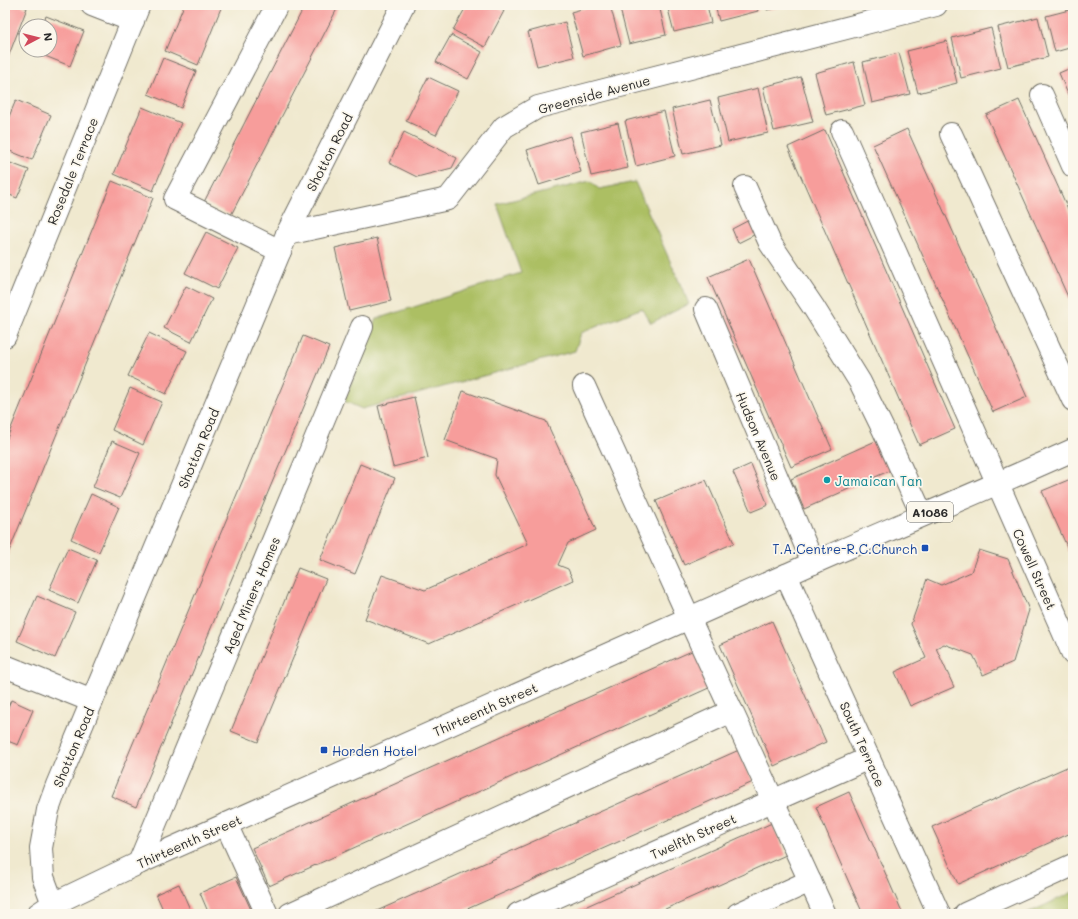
<svg xmlns="http://www.w3.org/2000/svg" width="1078" height="919" viewBox="0 0 1078 919" font-family="Mali,sans-serif">
	<style>
		.green { fill: #acbf63; stroke: #6c7547 }
		.building { fill: #f79d9b }
		.lines { fill: none; stroke-linecap: round; stroke-linejoin: round }
		.minor-casing { stroke: #706e64; stroke-width: 24 }
		.major-casing { stroke: #706e64; stroke-width: 24 }
		.minor { stroke: #fff; stroke-width: 22 }
		.major { stroke: #fff; stroke-width: 22 }
		.culture-dot { fill: #0f9aa8; stroke: #fbf7ec; stroke-width: 1.5 }
		.transit-dot { fill: #1a4fb4; stroke: #fbf7ec; stroke-width: 1.5 }
		.labels { text-anchor: middle; dominant-baseline: central; stroke-width: 3.5; stroke-linejoin: round; paint-order: stroke }
		.shield { fill: #fbf7ec; stroke: #696865; stroke-width: 1 }
		.shield-label { font-size: 12px; font-weight: bold; fill: #2b2b2b }
		.street-label { font-size: 13px; fill: #2b2b2b; stroke: #fbf7ec }
		.culture-label { font-size: 13px; fill: #0d838f; stroke: #fbf7ec; text-anchor: start }
		.transit-label { font-size: 13px; fill: #164399; stroke: #fbf7ec; text-anchor: end }
	</style>
	<rect width="100%" height="100%" fill="#fbf7ec"/>
	<filter id="ink" filterUnits="userSpaceOnUse"><feTurbulence type="fractalNoise" baseFrequency=".025" numOctaves="2"/><feDisplacementMap in="SourceGraphic" scale="8" xChannelSelector="R" yChannelSelector="G"/><feConvolveMatrix kernelMatrix="1 2 1 2 8 2 1 2 1" color-interpolation-filters="sRGB"/></filter>
	<filter id="wash" filterUnits="userSpaceOnUse"><feTurbulence type="fractalNoise" baseFrequency=".012" numOctaves="4" result="noise"/><feDisplacementMap in="SourceGraphic" scale="16" xChannelSelector="R" yChannelSelector="G"/><feGaussianBlur stdDeviation="0.9" result="paint"/><feColorMatrix in="noise" values="0 0 0 0 0 0 0 0 0 0 0 0 0 0 0 0 0 1.4 0 .05"/><feComposite in="paint" operator="in"/></filter>
	<g filter="url(#wash)">
		<rect width="100%" height="100%" fill="#f0e9cf"/>
		<g class="green">
			<path d="M590,181L599,189L635,182L689,304L651,323L642,308L581,333L575,351L362,409L344,401L376,319L521,273L497,204Z"/>
			<path d="M1073,892V914H1026Z"/>
		</g>
		<g id="blocks">
			<g class="building">
				<path d="M5,5H20L27,8L7,60L5,59Z"/>
				<path d="M184,5H214L221,8L198,65L165,51Z"/>
				<path d="M305,5H339L231,215L204,202Z"/>
				<path d="M467,5H494L504,11L485,47L453,30Z"/>
				<path d="M596,5H610L621,45L583,56L571,12Z"/>
				<path d="M619,5H659L666,35L629,44Z"/>
				<path d="M667,5H707L711,23L674,32Z"/>
				<path d="M715,5H756L758,11L719,21Z"/>
				<path d="M766,5H784V6L767,10Z"/>
				<path d="M1073,9V47L1055,52L1046,16Z"/>
				<path d="M46,16L84,31L70,66L30,50H50V26H42Z"/>
				<path d="M1038,17L1048,57L1008,67L998,27Z"/>
				<path d="M565,22L574,57L537,66L528,32Z"/>
				<path d="M991,28L1001,68L961,78L952,38Z"/>
				<path d="M451,35L482,52L468,79L436,62Z"/>
				<path d="M947,41L957,83L918,93L907,51Z"/>
				<path d="M899,53L910,94L872,103L863,62Z"/>
				<path d="M163,58L196,71L181,108L148,94Z"/>
				<path d="M854,62L865,105L826,115L815,73Z"/>
				<path d="M1073,67V106L1059,73Z"/>
				<path d="M428,77L458,91L436,135L406,121Z"/>
				<path d="M801,77L813,122L774,131L763,87Z"/>
				<path d="M758,88L768,133L728,142L718,98Z"/>
				<path d="M16,100L51,115L32,160L5,149V126Z"/>
				<path d="M710,100L721,145L683,154L672,109Z"/>
				<path d="M1019,100L1073,220V308L986,115Z"/>
				<path d="M142,107L181,123L153,191L114,174Z"/>
				<path d="M664,111L675,156L636,166L625,121Z"/>
				<path d="M618,123L628,168L591,176L581,132Z"/>
				<path d="M907,129L1027,397L993,412L873,145Z"/>
				<path d="M825,130L955,429L919,445L788,147Z"/>
				<path d="M404,132L457,158L452,168L417,177L389,163Z"/>
				<path d="M570,136L581,172L539,185L527,150Z"/>
				<path d="M5,161L29,170L17,198L5,193Z"/>
				<path d="M112,181L153,198L5,561V443Z"/>
				<path d="M753,218L760,232L738,243L732,229Z"/>
				<path d="M206,232L238,248L217,289L185,273Z"/>
				<path d="M377,238L391,301L349,311L335,248Z"/>
				<path d="M749,259L832,449L791,467L708,277Z"/>
				<path d="M186,286L212,299L191,342L164,328Z"/>
				<path d="M149,333L187,351L166,394L128,376Z"/>
				<path d="M303,336L329,347L136,807L111,796Z"/>
				<path d="M130,388L162,402L143,445L112,430Z"/>
				<path d="M463,391L546,421L596,530L568,543L558,565L568,569L573,580L429,644L365,619L382,575L425,590L528,544L495,475L497,459L445,440Z"/>
				<path d="M414,397L428,458L393,467L378,406Z"/>
				<path d="M880,439L893,469L804,509L791,479Z"/>
				<path d="M112,441L140,453L120,498L93,487Z"/>
				<path d="M360,464L395,478L355,574L320,560Z"/>
				<path d="M751,464L768,505L751,512L733,472Z"/>
				<path d="M1073,478V560L1042,491Z"/>
				<path d="M706,480L734,543L684,565L656,501Z"/>
				<path d="M91,494L119,507L99,552L71,539Z"/>
				<path d="M68,548L97,560L78,603L49,590Z"/>
				<path d="M979,550L1008,559L1029,610L1013,662L983,675L973,655L944,644L936,648L954,687L910,706L895,672L926,658L911,624L927,579L941,585L971,572Z"/>
				<path d="M298,568L326,579L258,742L231,731Z"/>
				<path d="M37,596L75,612L55,658L17,641Z"/>
				<path d="M772,621L826,742L774,766L720,645Z"/>
				<path d="M694,650L711,687L269,886L252,848Z"/>
				<path d="M11,700L33,710L18,745L5,740V714Z"/>
				<path d="M739,750L753,782L456,914H370Z"/>
				<path d="M1067,767L1073,780V832L958,884L932,827Z"/>
				<path d="M849,792L877,854L903,914H863L843,869L816,807Z"/>
				<path d="M772,823L786,855L654,914H569Z"/>
				<path d="M236,877L253,914H209L200,893Z"/>
				<path d="M179,884L192,914H165L156,894Z"/>
			</g>
		</g>
	</g>
	<g filter="url(#ink)">
		<use href="#blocks" fill-opacity="0" stroke="#706e64" stroke-width="1"/>
		<g class="lines">
			<g class="minor-casing">
				<g id="minor">
					<path d="M92,5L133,21"/>
					<path d="M277,5L175,199L280,251"/>
					<path d="M1042,95L1073,166"/>
					<path d="M842,131L1073,654"/>
					<path d="M951,134L1073,400"/>
					<path d="M745,187L770,243L814,308L860,382L884,431L922,515"/>
					<path d="M287,234L448,199L504,127L538,107L936,5"/>
					<path d="M706,309L813,563"/>
					<path d="M5,336L139,5"/>
					<path d="M584,386L689,618L825,914"/>
					<path d="M786,575L939,914"/>
					<path d="M5,666L92,701"/>
					<path d="M226,824L267,914"/>
					<path d="M139,863L362,327"/>
					<path d="M53,904L43,877L41,848L48,810L57,785L287,234L403,5"/>
					<path d="M290,914L732,711"/>
					<path d="M518,914L869,758"/>
					<path d="M738,914L810,881"/>
					<path d="M965,914L1073,865"/>
				</g>
			</g>
			<g class="major-casing">
				<path id="major" d="M38,914L53,904L139,863L813,563C899,525 987,489 1073,450"/>
			</g>
			<use href="#minor" class="minor"/>
			<use href="#major" class="major"/>
		</g>
	</g>
	<circle class="culture-dot" cx="827" cy="480" r="4"/>
	<g class="transit-dot">
		<rect x="921" y="544" width="8" height="8" rx="2"/>
		<rect x="320" y="746" width="8" height="8" rx="2"/>
	</g>
	<g class="labels">
		<rect class="shield" x="907" y="502" width="46" height="20" rx="3"/>
		<g class="shield-label">
			<text x="930" y="512">A1086</text>
		</g>
		<g class="street-label">
			<text transform="translate(594 94) rotate(-15)">Greenside Avenue</text>
			<text transform="translate(329 152) rotate(-63)">Shotton Road</text>
			<text transform="translate(72 171) rotate(-68)">Rosedale Terrace</text>
			<text transform="translate(759 436) rotate(67)">Hudson Avenue</text>
			<text transform="translate(198 448) rotate(-67)">Shotton Road</text>
			<text transform="translate(1035 569) rotate(66)">Cowell Street</text>
			<text transform="translate(251 595) rotate(-67)">Aged Miners Homes</text>
			<text transform="translate(485 709) rotate(-24)">Thirteenth Street</text>
			<text transform="translate(863 744) rotate(66)">South Terrace</text>
			<text transform="translate(73 747) rotate(-67)">Shotton Road</text>
			<text transform="translate(693 836) rotate(-24)">Twelfth Street</text>
			<text transform="translate(189 841) rotate(-24)">Thirteenth Street</text>
		</g>
		<g class="culture-label">
			<text x="835" y="480">Jamaican Tan</text>
		</g>
		<g class="transit-label">
			<text x="917" y="548">T.A.Centre-R.C.Church</text>
			<text x="332" y="750" text-anchor="start">Horden Hotel</text>
		</g>
	</g>
	<rect width="1078" height="919" fill="none" stroke="#fbf7ec" stroke-width="20"/>
	<g transform="translate(38 38) rotate(83)"><circle r="19" fill="#fbf7ec" stroke="#a8a59f"/>
	<path d="M0-3L7 15L0 10L-7 15Z" fill="#d1495b"/>
	<text y="-6" font-size="11" font-weight="bold" text-anchor="middle" fill="#2b2b2b">N</text>
	</g>
</svg>
